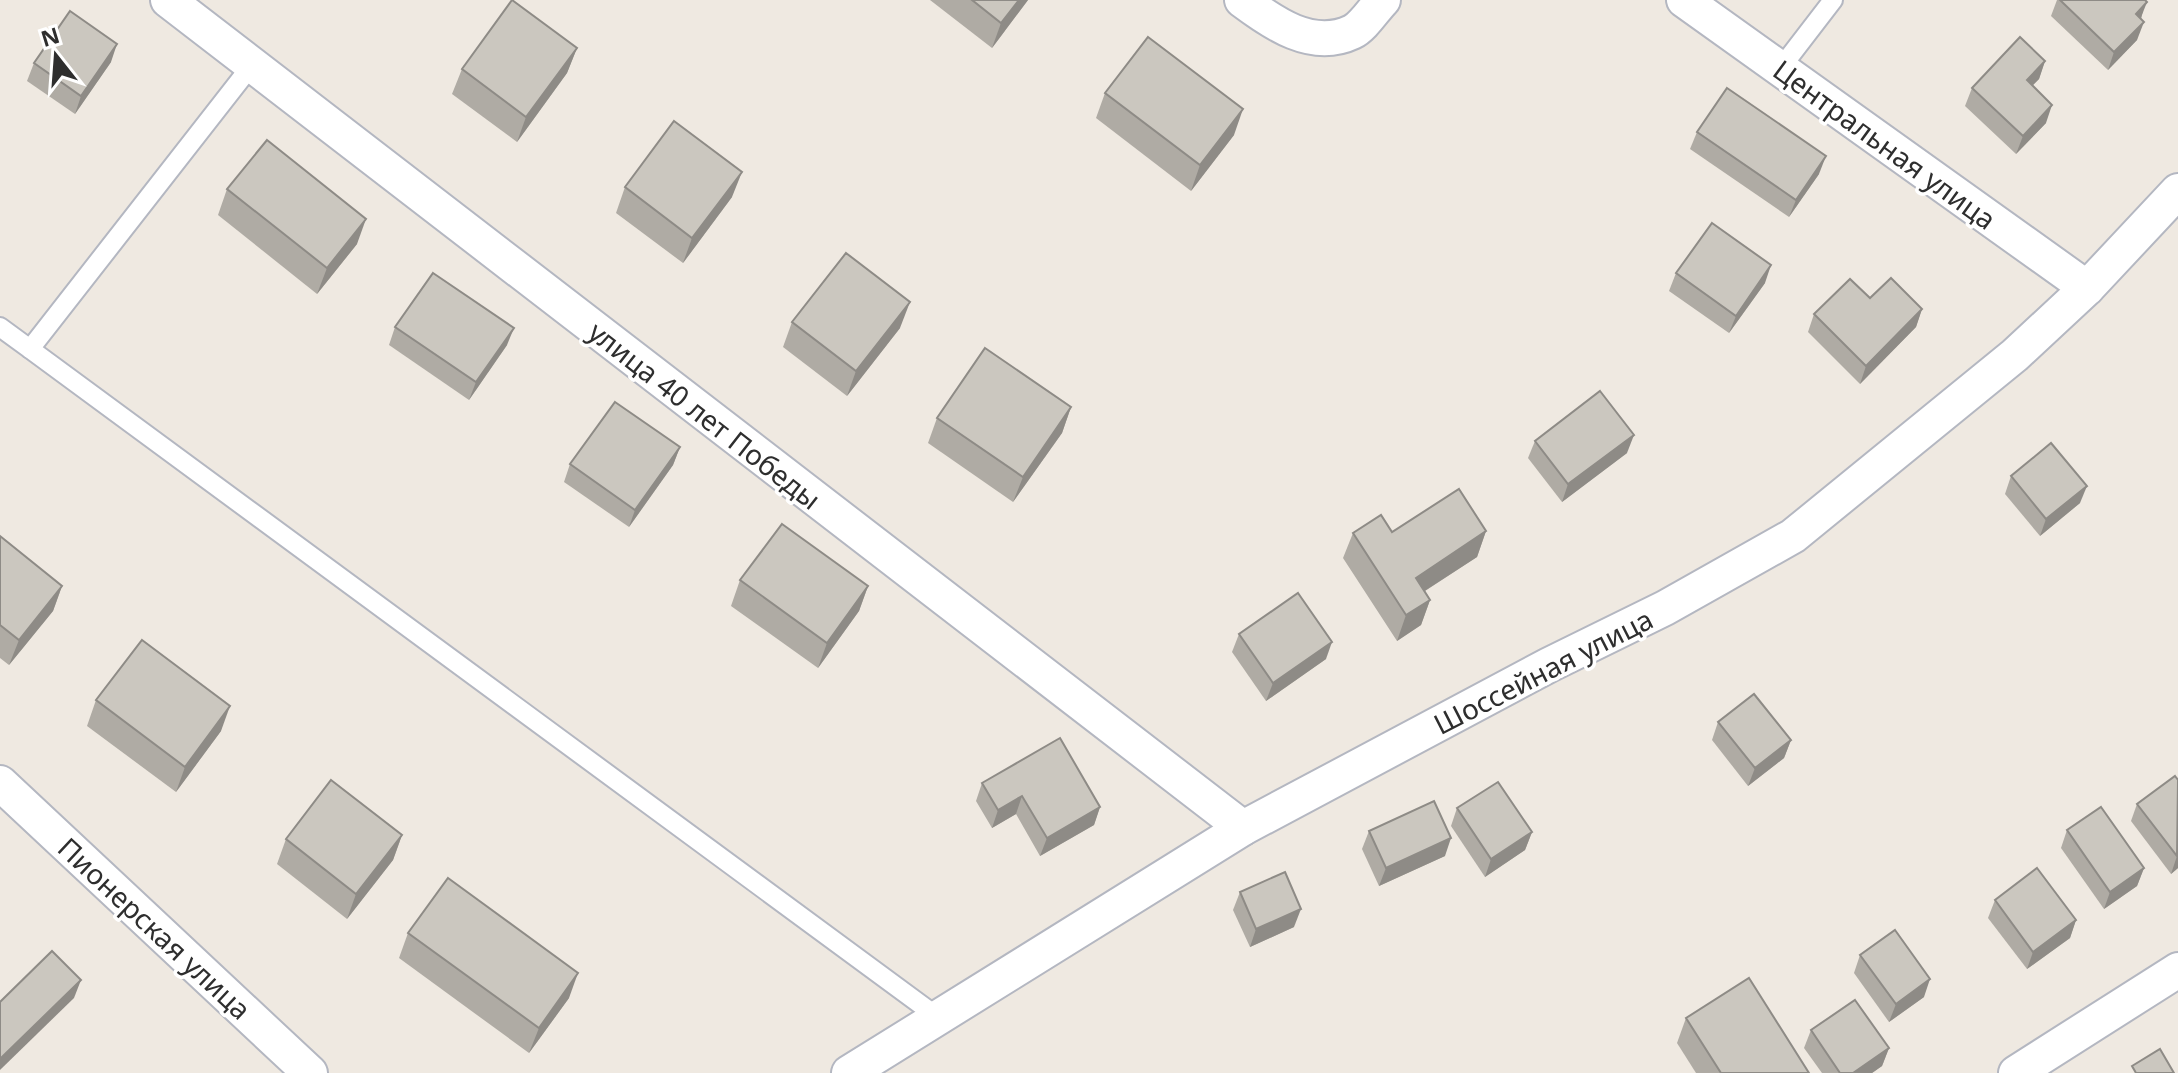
<svg xmlns="http://www.w3.org/2000/svg" width="2178" height="1073" viewBox="0 0 2178 1073" font-family="'Noto Sans',sans-serif">
	<style>
		.lines { fill: none; stroke-linecap: round; stroke-linejoin: round }
		.lane-casing { stroke: #b4b7c1; stroke-width: 22 }
		.street-casing { stroke: #b4b7c1; stroke-width: 38 }
		.lane { stroke: #fff; stroke-width: 18 }
		.street { stroke: #fff; stroke-width: 34 }
		.wall { fill: #afaba4 }
		.shaded-wall { fill: #8e8b86 }
		.building { fill: #cbc7bf; stroke: #8e8b86; stroke-width: 2 }
		.labels { text-anchor: middle; dominant-baseline: central; stroke-width: 7; stroke-linejoin: round; paint-order: stroke }
		.street-label { font-size: 28px; fill: #2e2e2e; stroke: #fff }
	</style>
	<rect width="100%" height="100%" fill="#efe9e1"/>
	<g class="lines">
		<g class="lane-casing">
			<g id="lane">
				<path d="M251,66L30,349L939,1018"/>
				<path d="M1780,69L1833,0"/>
				<path d="M0,327L30,349"/>
			</g>
		</g>
		<g class="street-casing">
			<g id="street">
				<path d="M168,0L1243,828"/>
				<path d="M1242,0C1273,23 1312,51 1352,32C1363,27 1374,9 1383,0"/>
				<path d="M1684,0L2087,288"/>
				<path d="M0,783L310,1073"/>
				<path d="M849,1073L1243,828L1549,665L1665,608L1793,536L2015,355L2087,288L2178,191"/>
				<path d="M2016,1073L2178,970"/>
			</g>
		</g>
		<use href="#lane" class="lane"/>
		<use href="#street" class="street"/>
	</g>
	<g class="wall">
		<path d="M930,0H1028L992,48Z"/>
		<path d="M2057,0H2145L2137,40L2108,70L2051,16Z"/>
		<path d="M577,48L567,73L517,142L452,94L462,69Z"/>
		<path d="M2045,61L2039,79L2032,86L2046,123L2016,154L1965,106L1972,88Z"/>
		<path d="M111,62L75,114L27,81L34,63Z"/>
		<path d="M1105,93L1234,135L1191,191L1096,118Z"/>
		<path d="M1697,132L1819,174L1789,217L1690,149Z"/>
		<path d="M625,187L732,197L683,263L616,213Z"/>
		<path d="M227,189L357,244L317,294L218,215Z"/>
		<path d="M1676,273L1765,283L1729,333L1669,291Z"/>
		<path d="M1870,298L1922,309L1916,327L1860,384L1808,332L1814,314Z"/>
		<path d="M792,322L900,328L847,396L783,347Z"/>
		<path d="M395,327L507,345L469,400L389,345Z"/>
		<path d="M1071,407L1062,433L1013,502L928,443L937,418Z"/>
		<path d="M1535,441L1627,453L1562,502L1528,458Z"/>
		<path d="M680,447L673,465L629,527L564,482L570,464Z"/>
		<path d="M2011,476L2080,503L2040,536L2005,494Z"/>
		<path d="M1486,531L1477,557L1425,591L1430,600L1421,625L1397,641L1343,558L1353,533Z"/>
		<path d="M0,536L62,586L53,611L9,665L0,658Z"/>
		<path d="M740,580L868,586L859,611L818,668L731,606Z"/>
		<path d="M1239,634L1326,659L1266,701L1232,652Z"/>
		<path d="M96,700L221,731L176,792L87,726Z"/>
		<path d="M1718,722L1791,740L1784,758L1748,786L1712,740Z"/>
		<path d="M2178,780V868L2171,874L2131,821L2137,804Z"/>
		<path d="M982,783L1100,807L1094,825L1040,856L1016,814L992,828L976,801Z"/>
		<path d="M1457,808L1532,832L1525,850L1485,877L1451,826Z"/>
		<path d="M2067,830L2144,868L2137,886L2104,909L2061,848Z"/>
		<path d="M1369,831L1445,856L1379,886L1362,849Z"/>
		<path d="M402,835L393,860L347,919L277,864L286,839Z"/>
		<path d="M1240,892L1294,927L1250,947L1233,910Z"/>
		<path d="M1995,900L2076,920L2070,938L2027,969L1988,918Z"/>
		<path d="M408,933L569,998L529,1053L399,958Z"/>
		<path d="M1860,955L1924,997L1889,1022L1854,973Z"/>
		<path d="M1686,1018L1809,1073H1696L1677,1043Z"/>
		<path d="M1811,1030L1889,1048L1882,1066L1872,1073H1822L1804,1048Z"/>
	</g>
	<g class="shaded-wall">
		<path d="M1019,0H1028L992,48L1001,23Z"/>
		<path d="M2147,2L2140,20L2136,14Z"/>
		<path d="M2144,22L2137,40L2108,70L2114,52Z"/>
		<path d="M117,44L111,62L75,114L81,96Z"/>
		<path d="M577,48L567,73L517,142L526,117Z"/>
		<path d="M2045,61L2039,79L2020,98L2027,80Z"/>
		<path d="M2052,105L2046,123L2016,154L2023,136Z"/>
		<path d="M1243,109L1234,135L1191,191L1200,165Z"/>
		<path d="M1826,156L1819,174L1789,217L1796,200Z"/>
		<path d="M742,172L732,197L683,263L692,238Z"/>
		<path d="M366,219L357,244L317,294L327,268Z"/>
		<path d="M1771,265L1765,283L1729,333L1736,316Z"/>
		<path d="M910,302L900,328L847,396L856,371Z"/>
		<path d="M1922,309L1916,327L1860,384L1866,366Z"/>
		<path d="M514,328L507,345L469,400L476,382Z"/>
		<path d="M1071,407L1062,433L1013,502L1023,477Z"/>
		<path d="M1634,435L1627,453L1562,502L1568,484Z"/>
		<path d="M680,447L673,465L629,527L635,510Z"/>
		<path d="M2087,486L2080,503L2040,536L2046,519Z"/>
		<path d="M1486,531L1477,557L1406,603L1416,578Z"/>
		<path d="M62,586L53,611L9,665L19,640Z"/>
		<path d="M868,586L859,611L818,668L827,643Z"/>
		<path d="M1430,600L1421,625L1397,641L1406,615Z"/>
		<path d="M1332,642L1326,659L1266,701L1273,683Z"/>
		<path d="M230,706L221,731L176,792L185,767Z"/>
		<path d="M1791,740L1784,758L1748,786L1755,768Z"/>
		<path d="M1022,796L1016,814L992,828L998,810Z"/>
		<path d="M1100,807L1094,825L1040,856L1047,838Z"/>
		<path d="M1532,832L1525,850L1485,877L1491,859Z"/>
		<path d="M402,835L393,860L347,919L356,894Z"/>
		<path d="M1451,838L1445,856L1379,886L1386,868Z"/>
		<path d="M2177,856H2178V868L2171,874Z"/>
		<path d="M2144,868L2137,886L2104,909L2110,892Z"/>
		<path d="M1301,909L1294,927L1250,947L1256,929Z"/>
		<path d="M2076,920L2070,938L2027,969L2033,952Z"/>
		<path d="M578,973L569,998L529,1053L539,1028Z"/>
		<path d="M1930,979L1924,997L1889,1022L1896,1004Z"/>
		<path d="M81,980L74,998L0,1070V1059Z"/>
		<path d="M1889,1048L1882,1066L1872,1073H1853Z"/>
	</g>
	<g class="building">
		<path d="M512,0L577,48L526,117L462,69Z"/>
		<path d="M972,0H1019L1001,23Z"/>
		<path d="M2060,0H2145L2147,2L2136,14L2144,22L2114,52Z"/>
		<path d="M70,11L117,44L81,96L34,63Z"/>
		<path d="M1148,37L1243,109L1200,165L1105,93Z"/>
		<path d="M2020,37L2045,61L2027,80L2052,105L2023,136L1972,88Z"/>
		<path d="M1727,88L1826,156L1796,200L1697,132Z"/>
		<path d="M674,121L742,172L692,238L625,187Z"/>
		<path d="M267,140L366,219L327,268L227,189Z"/>
		<path d="M1712,223L1771,265L1736,316L1676,273Z"/>
		<path d="M846,253L910,302L856,371L792,322Z"/>
		<path d="M433,273L514,328L476,382L395,327Z"/>
		<path d="M1891,278L1922,309L1866,366L1814,314L1850,279L1870,298Z"/>
		<path d="M985,348L1071,407L1023,477L937,418Z"/>
		<path d="M1600,391L1634,435L1568,484L1535,441Z"/>
		<path d="M615,402L680,447L635,510L570,464Z"/>
		<path d="M2051,443L2087,486L2046,519L2011,476Z"/>
		<path d="M1459,489L1486,531L1416,578L1430,600L1406,615L1353,533L1381,515L1392,532Z"/>
		<path d="M782,524L868,586L827,643L740,580Z"/>
		<path d="M0,536L62,586L19,640L0,625Z"/>
		<path d="M1298,593L1332,642L1273,683L1239,634Z"/>
		<path d="M142,640L230,706L185,767L96,700Z"/>
		<path d="M1754,694L1791,740L1755,768L1718,722Z"/>
		<path d="M1060,738L1100,807L1047,838L1022,796L998,810L982,783Z"/>
		<path d="M2175,776L2178,780L2177,856L2137,804Z"/>
		<path d="M331,780L402,835L356,894L286,839Z"/>
		<path d="M1498,782L1532,832L1491,859L1457,808Z"/>
		<path d="M1434,801L1451,838L1386,868L1369,831Z"/>
		<path d="M2101,807L2144,868L2110,892L2067,830Z"/>
		<path d="M2037,868L2076,920L2033,952L1995,900Z"/>
		<path d="M1285,872L1301,909L1256,929L1240,892Z"/>
		<path d="M448,878L578,973L539,1028L408,933Z"/>
		<path d="M1895,930L1930,979L1896,1004L1860,955Z"/>
		<path d="M52,951L81,980L0,1059V1002Z"/>
		<path d="M1749,978L1809,1073H1721L1686,1018Z"/>
		<path d="M1855,1000L1889,1048L1853,1073H1840L1811,1030Z"/>
		<path d="M2160,1049L2174,1073H2136L2132,1066Z"/>
	</g>
	<g class="labels">
		<g class="street-label">
			<text transform="translate(1885 144) rotate(36)">Центральная улица</text>
			<text transform="translate(705 415) rotate(38)">улица 40 лет Победы</text>
			<text transform="translate(1543 671) rotate(-27)">Шоссейная улица</text>
			<text transform="translate(155 928) rotate(43)">Пионерская улица</text>
		</g>
	</g>
	<g transform="translate(56 56) rotate(343)" stroke="#ffffff" stroke-width="6" paint-order="stroke">
	<path d="M0-6L14 30L0 20L-14 30Z" fill="#2e2e2e"/>
	<text y="-12" font-size="22" font-weight="bold" text-anchor="middle" fill="#2e2e2e">N</text>
	</g>
</svg>
